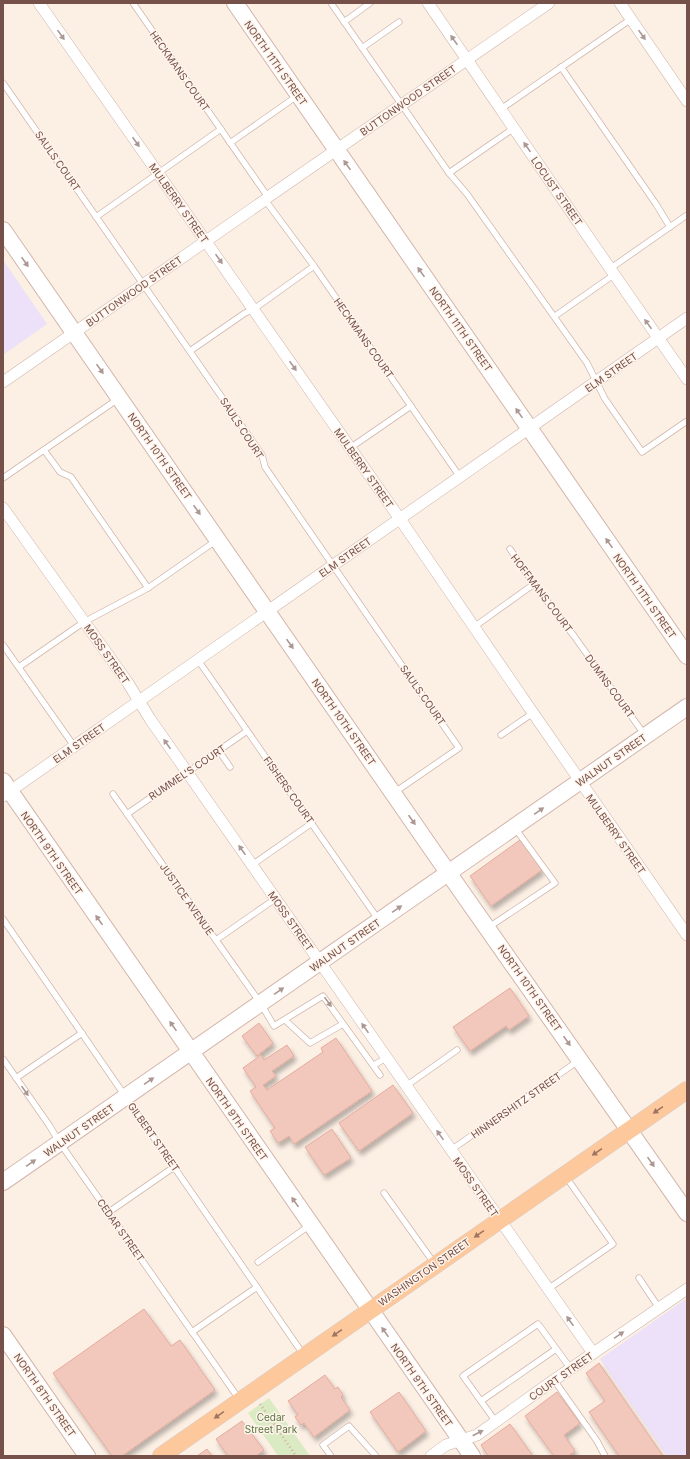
<svg xmlns="http://www.w3.org/2000/svg" width="690" height="1459" viewBox="0 0 690 1459" font-family="Inter,sans-serif">
	<style>
		.education { fill: #ece1f9 }
		.green { fill: #daeac3 }
		.building { fill: #f2c8bc; stroke: #e5ab9c; filter: url(#shadow) }
		.lines { fill: none; stroke-linecap: round; stroke-linejoin: round }
		.lane-casing { stroke: #d0b7ad; stroke-width: 7 }
		.street-casing { stroke: #d0b7ad; stroke-width: 12 }
		.secondary-casing { stroke: #d3b6ab; stroke-width: 18 }
		.primary-casing { stroke: #d8cecc; stroke-width: 18 }
		.path { stroke: #d7ab9f; stroke-width: 2.5; stroke-dasharray: 1 3; stroke-linecap: butt }
		.lane { stroke: #fff; stroke-width: 5.5 }
		.street { stroke: #fff; stroke-width: 11 }
		.secondary { stroke: #fff; stroke-width: 16 }
		.primary { stroke: #fcc89c; stroke-width: 17 }
		.oneway { fill: #ac9792 }
		.oneway2 { fill: #9e7562 }
		.labels { text-anchor: middle; dominant-baseline: central; stroke-width: 3; stroke-linejoin: round; paint-order: stroke }
		.street-label { font-size: 10px; fill: #755149; stroke: #fff4eb }
		.park-label { font-size: 10px; fill: #58753f; stroke: #fff4eb }
	</style>
	<defs>
		<filter id="shadow"><feDropShadow dx="2.5" dy="4.5" stdDeviation="2" flood-color="#0004"/></filter>
	</defs>
	<rect width="100%" height="100%" fill="#fcefe4"/>
	<g class="education">
		<path d="M3,260L47,324L3,355Z"/>
		<path d="M687,1298V1456H667L600,1359Z"/>
	</g>
	<path class="green" d="M269,1398L310,1456H278L248,1413Z"/>
	<g class="building">
		<path d="M520,840L542,870L491,906L470,876Z"/>
		<path d="M510,988L529,1016L509,1030L506,1026L470,1051L453,1027Z"/>
		<path d="M259,1023L273,1043L257,1056L242,1036Z"/>
		<path d="M336,1038L372,1091L294,1144L289,1136L278,1143L270,1131L275,1128L250,1091L256,1087L243,1068L261,1055L264,1060L287,1045L294,1056L272,1071L276,1076L263,1085L267,1090L323,1052L321,1048Z"/>
		<path d="M393,1085L413,1113L359,1151L339,1123Z"/>
		<path d="M332,1129L351,1158L324,1175L305,1147Z"/>
		<path d="M144,1309L171,1346L180,1340L215,1390L122,1456H112L53,1373Z"/>
		<path d="M599,1363L663,1456H619L589,1412L605,1401L586,1373Z"/>
		<path d="M325,1375L335,1389L338,1387L343,1395L341,1397L350,1410L314,1437L304,1423L301,1425L295,1417L298,1415L288,1401Z"/>
		<path d="M399,1392L426,1431L398,1452L370,1412Z"/>
		<path d="M557,1392L580,1423L564,1435L575,1451L568,1456H554L525,1416Z"/>
		<path d="M242,1421L264,1450L256,1456H228L216,1439Z"/>
		<path d="M510,1424L533,1456H488L481,1445Z"/>
		<path d="M207,1449L212,1456H197Z"/>
	</g>
	<g class="lines">
		<g class="lane-casing">
			<g id="lane">
				<path d="M133,3L268,197L265,200L314,266L460,477"/>
				<path d="M331,3L449,173L467,194L587,363L605,399L642,452L687,421"/>
				<path d="M344,22L370,3"/>
				<path d="M362,48L399,22"/>
				<path d="M561,67L656,204L670,227"/>
				<path d="M3,83L262,455L265,467L459,748L395,792"/>
				<path d="M501,109L631,19"/>
				<path d="M230,143L297,96"/>
				<path d="M449,173L514,128"/>
				<path d="M96,217L221,129"/>
				<path d="M611,268L687,215"/>
				<path d="M555,316L615,274"/>
				<path d="M190,351L245,313L254,309L314,266"/>
				<path d="M350,448L411,406"/>
				<path d="M44,450L60,472L71,477L148,588"/>
				<path d="M3,478L118,399"/>
				<path d="M510,549L534,584L574,636L644,734"/>
				<path d="M474,627L534,584"/>
				<path d="M3,645L74,746"/>
				<path d="M198,660L378,919"/>
				<path d="M19,667L84,622L148,588L217,540"/>
				<path d="M501,735L533,713"/>
				<path d="M219,751L230,767"/>
				<path d="M113,794L261,1004L274,1026L323,996L380,1075"/>
				<path d="M127,814L247,731"/>
				<path d="M252,865L312,823"/>
				<path d="M3,919L303,1354"/>
				<path d="M489,927L555,883L515,828"/>
				<path d="M216,940L275,899"/>
				<path d="M285,1020L310,1043L343,1024"/>
				<path d="M3,1059L49,1125L60,1143L239,1399"/>
				<path d="M374,1065L386,1058"/>
				<path d="M16,1078L82,1033"/>
				<path d="M406,1086L457,1050"/>
				<path d="M451,1150L578,1061"/>
				<path d="M384,1193L434,1263"/>
				<path d="M109,1212L174,1167"/>
				<path d="M258,1262L310,1225"/>
				<path d="M639,1278L659,1308"/>
				<path d="M548,1289L613,1244L566,1177"/>
				<path d="M192,1332L257,1287"/>
				<path d="M554,1380L597,1441L605,1456"/>
				<path d="M481,1401L556,1349"/>
				<path d="M496,1422L463,1376L538,1324L571,1369"/>
				<path d="M331,1456L323,1445L349,1426L376,1456"/>
			</g>
		</g>
		<g class="street-casing">
			<g id="street">
				<path d="M39,3L400,519L533,713L687,935"/>
				<path d="M428,3C514,128 599,254 687,379"/>
				<path d="M620,3L687,101"/>
				<path d="M268,197L549,3"/>
				<path d="M3,382L265,200"/>
				<path d="M3,508L128,683L150,719L593,1353"/>
				<path d="M3,796L687,318"/>
				<path d="M431,1456L446,1445L477,1435L554,1380L687,1289"/>
			</g>
		</g>
		<g class="secondary-casing">
			<g id="secondary">
				<path d="M235,3L687,656"/>
				<path d="M3,230L433,851L687,1213"/>
				<path d="M3,781L472,1456"/>
				<path d="M3,1182L687,707"/>
				<path d="M3,1335L87,1456"/>
			</g>
		</g>
		<g class="primary-casing">
			<path id="primary" d="M161,1456L687,1090"/>
		</g>
		<path class="path" d="M260,1404L296,1456"/>
		<use href="#lane" class="lane"/>
		<use href="#street" class="street"/>
		<use href="#secondary" class="secondary"/>
		<use href="#primary" class="primary"/>
	</g>
	<defs><path id="oneway-solid" d="M-6-.8H1V-3.2L6.5 0L1 3.2V.8H-6Z"/></defs>
	<g class="oneway">
		<use href="#oneway-solid" transform="translate(61 35) rotate(55)"/>
		<use href="#oneway-solid" transform="translate(642 35) rotate(55)"/>
		<use href="#oneway-solid" transform="translate(454 40) rotate(-125)"/>
		<use href="#oneway-solid" transform="translate(136 142) rotate(55)"/>
		<use href="#oneway-solid" transform="translate(527 147) rotate(-125)"/>
		<use href="#oneway-solid" transform="translate(347 165) rotate(-125)"/>
		<use href="#oneway-solid" transform="translate(219 259) rotate(55)"/>
		<use href="#oneway-solid" transform="translate(25 262) rotate(55)"/>
		<use href="#oneway-solid" transform="translate(421 272) rotate(-125)"/>
		<use href="#oneway-solid" transform="translate(648 324) rotate(-126)"/>
		<use href="#oneway-solid" transform="translate(293 366) rotate(55)"/>
		<use href="#oneway-solid" transform="translate(100 369) rotate(55)"/>
		<use href="#oneway-solid" transform="translate(519 413) rotate(-125)"/>
		<use href="#oneway-solid" transform="translate(197 510) rotate(55)"/>
		<use href="#oneway-solid" transform="translate(609 543) rotate(-125)"/>
		<use href="#oneway-solid" transform="translate(290 644) rotate(55)"/>
		<use href="#oneway-solid" transform="translate(167 744) rotate(-125)"/>
		<use href="#oneway-solid" transform="translate(539 811) rotate(-35)"/>
		<use href="#oneway-solid" transform="translate(412 820) rotate(55)"/>
		<use href="#oneway-solid" transform="translate(242 850) rotate(-125)"/>
		<use href="#oneway-solid" transform="translate(397 909) rotate(-35)"/>
		<use href="#oneway-solid" transform="translate(99 920) rotate(-125)"/>
		<use href="#oneway-solid" transform="translate(279 991) rotate(-35)"/>
		<use href="#oneway-solid" transform="translate(328 1002) rotate(54)"/>
		<use href="#oneway-solid" transform="translate(173 1026) rotate(-125)"/>
		<use href="#oneway-solid" transform="translate(365 1028) rotate(-125)"/>
		<use href="#oneway-solid" transform="translate(567 1041) rotate(55)"/>
		<use href="#oneway-solid" transform="translate(149 1081) rotate(-34)"/>
		<use href="#oneway-solid" transform="translate(25 1091) rotate(55)"/>
		<use href="#oneway-solid" transform="translate(440 1135) rotate(-125)"/>
		<use href="#oneway-solid" transform="translate(651 1162) rotate(55)"/>
		<use href="#oneway-solid" transform="translate(31 1163) rotate(-35)"/>
		<use href="#oneway-solid" transform="translate(295 1202) rotate(-125)"/>
		<use href="#oneway-solid" transform="translate(570 1321) rotate(-125)"/>
		<use href="#oneway-solid" transform="translate(385 1332) rotate(-125)"/>
		<use href="#oneway-solid" transform="translate(619 1335) rotate(-34)"/>
		<use href="#oneway-solid" transform="translate(478 1433) rotate(-28)"/>
	</g>
	<g class="oneway2">
		<use href="#oneway-solid" transform="translate(658 1110) rotate(145)"/>
		<use href="#oneway-solid" transform="translate(597 1152) rotate(145)"/>
		<use href="#oneway-solid" transform="translate(479 1234) rotate(145)"/>
		<use href="#oneway-solid" transform="translate(337 1333) rotate(145)"/>
		<use href="#oneway-solid" transform="translate(219 1415) rotate(145)"/>
	</g>
	<g class="labels">
		<g class="street-label">
			<text transform="translate(276 63) rotate(55)">NORTH 11TH STREET</text>
			<text transform="translate(180 71) rotate(55)">HECKMANS COURT</text>
			<text transform="translate(408 100) rotate(-35)">BUTTONWOOD STREET</text>
			<text transform="translate(58 161) rotate(55)">SAULS COURT</text>
			<text transform="translate(557 191) rotate(55)">LOCUST STREET</text>
			<text transform="translate(179 203) rotate(55)">MULBERRY STREET</text>
			<text transform="translate(134 291) rotate(-35)">BUTTONWOOD STREET</text>
			<text transform="translate(461 329) rotate(55)">NORTH 11TH STREET</text>
			<text transform="translate(364 338) rotate(55)">HECKMANS COURT</text>
			<text transform="translate(611 372) rotate(-35)">ELM STREET</text>
			<text transform="translate(242 428) rotate(57)">SAULS COURT</text>
			<text transform="translate(160 456) rotate(55)">NORTH 10TH STREET</text>
			<text transform="translate(364 468) rotate(55)">MULBERRY STREET</text>
			<text transform="translate(345 557) rotate(-35)">ELM STREET</text>
			<text transform="translate(542 593) rotate(53)">HOFFMANS COURT</text>
			<text transform="translate(645 596) rotate(55)">NORTH 11TH STREET</text>
			<text transform="translate(107 654) rotate(55)">MOSS STREET</text>
			<text transform="translate(610 686) rotate(54)">DUMNS COURT</text>
			<text transform="translate(423 695) rotate(55)">SAULS COURT</text>
			<text transform="translate(344 722) rotate(55)">NORTH 10TH STREET</text>
			<text transform="translate(79 743) rotate(-35)">ELM STREET</text>
			<text transform="translate(611 760) rotate(-35)">WALNUT STREET</text>
			<text transform="translate(187 772) rotate(-34)">RUMMEL'S COURT</text>
			<text transform="translate(289 790) rotate(55)">FISHERS COURT</text>
			<text transform="translate(616 834) rotate(55)">MULBERRY STREET</text>
			<text transform="translate(52 853) rotate(55)">NORTH 9TH STREET</text>
			<text transform="translate(187 899) rotate(55)">JUSTICE AVENUE</text>
			<text transform="translate(291 921) rotate(55)">MOSS STREET</text>
			<text transform="translate(345 945) rotate(-35)">WALNUT STREET</text>
			<text transform="translate(530 988) rotate(55)">NORTH 10TH STREET</text>
			<text transform="translate(516 1105) rotate(-35)">HINNERSHITZ STREET</text>
			<text transform="translate(237 1119) rotate(55)">NORTH 9TH STREET</text>
			<text transform="translate(79 1130) rotate(-35)">WALNUT STREET</text>
			<text transform="translate(154 1137) rotate(55)">GILBERT STREET</text>
			<text transform="translate(476 1187) rotate(55)">MOSS STREET</text>
			<text transform="translate(121 1230) rotate(55)">CEDAR STREET</text>
			<text transform="translate(424 1272) rotate(-35)">WASHINGTON STREET</text>
			<text transform="translate(561 1376) rotate(-35)">COURT STREET</text>
			<text transform="translate(422 1385) rotate(55)">NORTH 9TH STREET</text>
			<text transform="translate(45 1395) rotate(55)">NORTH 8TH STREET</text>
		</g>
		<g class="park-label">
			<text x="271" y="1417">Cedar<tspan x="271" dy="12">Street Park</tspan></text>
		</g>
	</g>
	<rect width="690" height="1459" fill="none" stroke="#755149" stroke-width="8"/>
</svg>
